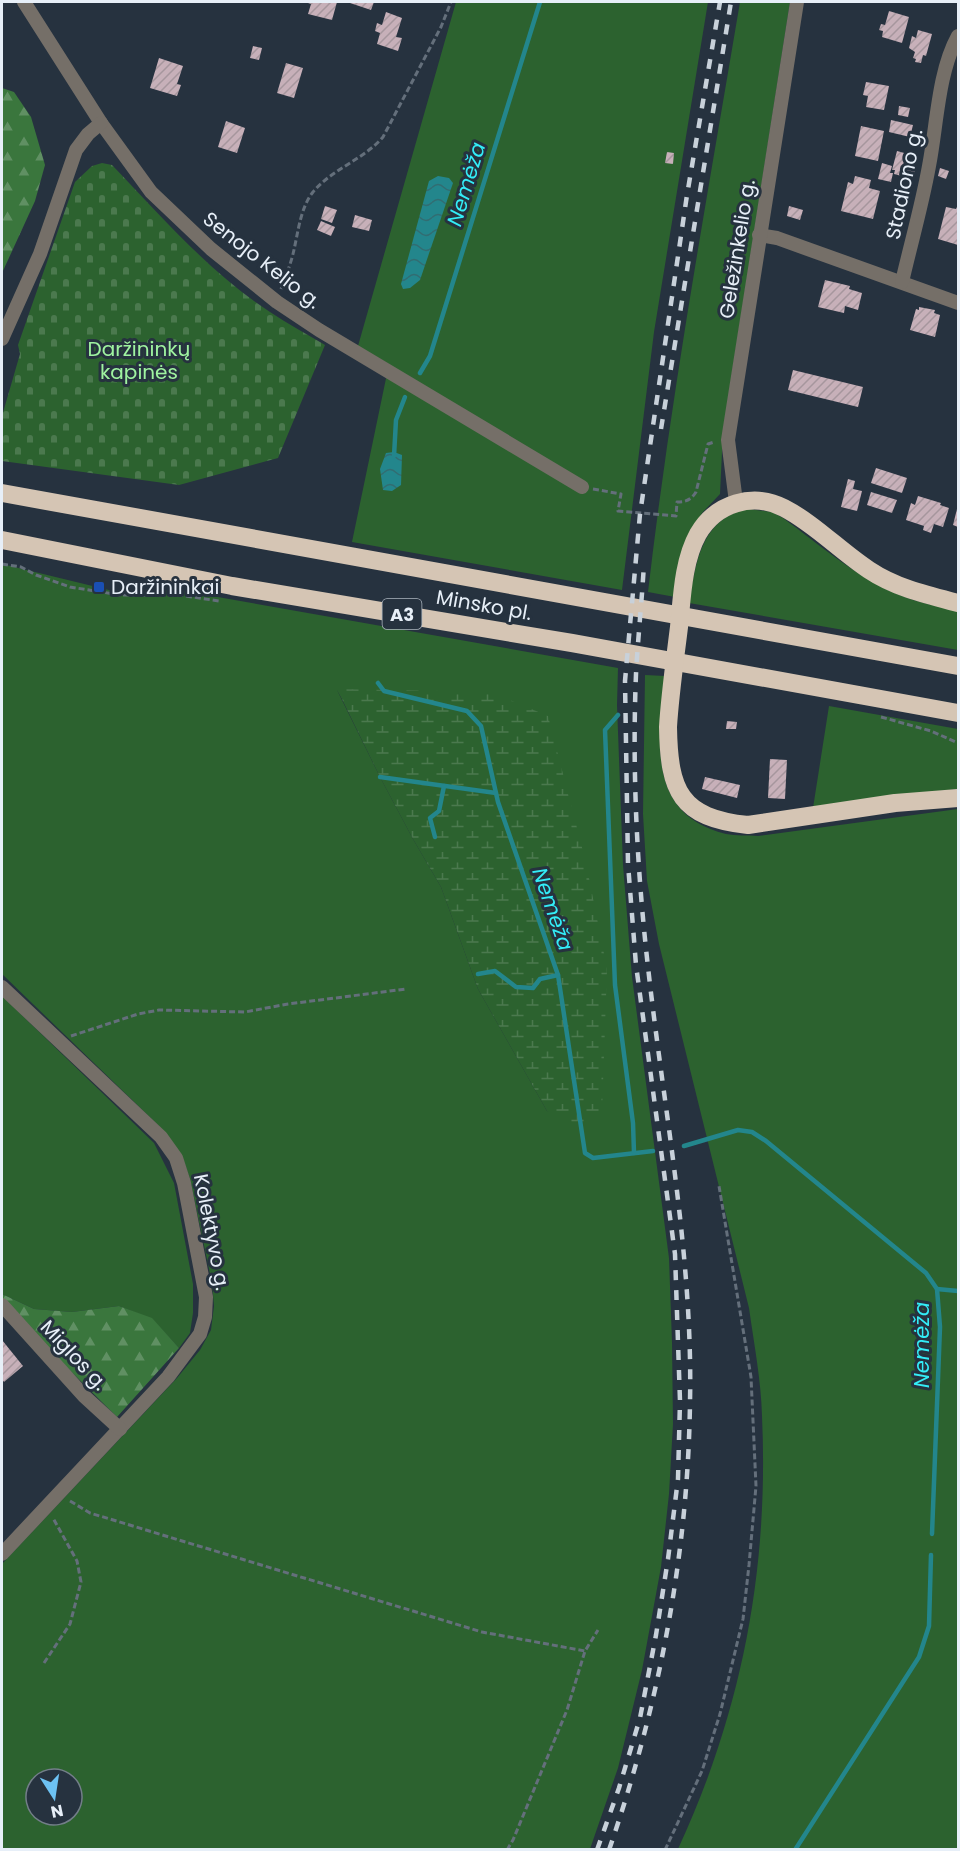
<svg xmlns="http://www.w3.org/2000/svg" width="960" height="1851" viewBox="0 0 960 1851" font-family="Poppins,sans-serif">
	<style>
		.grass { fill: #2c622f; fill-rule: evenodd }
		.forest { fill: url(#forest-firs) }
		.wetland { fill: url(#wetland-marsh) }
		.cemetery { fill: url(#cemetery-stones) }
		.water { fill: url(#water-waves) }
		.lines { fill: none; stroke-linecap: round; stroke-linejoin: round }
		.stream { stroke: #23868c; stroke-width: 4.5 }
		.building { fill: url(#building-hatch) }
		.path { stroke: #646f7b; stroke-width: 3; stroke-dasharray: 6 3; stroke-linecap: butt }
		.street { stroke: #756f68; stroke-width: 14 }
		.highway { stroke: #d5c5b4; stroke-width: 18 }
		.rail { stroke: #c8d1da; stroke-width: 4.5; stroke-dasharray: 10 10; stroke-linecap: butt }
		.transit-dot { fill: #1a4fb4; stroke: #26323f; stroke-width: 2 }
		.labels { text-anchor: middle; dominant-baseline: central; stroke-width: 6; stroke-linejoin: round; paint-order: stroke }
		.shield { fill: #26323f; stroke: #adb6c0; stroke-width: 1.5 }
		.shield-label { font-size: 18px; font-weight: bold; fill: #e7eff8 }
		.street-label { font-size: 20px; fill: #e7eff8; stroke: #26323f }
		.park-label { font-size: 20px; fill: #9ff3a0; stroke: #26323f }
		.poi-label { font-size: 20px; fill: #e7eff8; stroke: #26323f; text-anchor: start }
		.water-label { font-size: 21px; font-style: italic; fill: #33edf7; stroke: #26323f }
	</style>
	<defs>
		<pattern id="forest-firs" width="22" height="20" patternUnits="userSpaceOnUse" patternTransform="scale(1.5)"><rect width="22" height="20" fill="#3a763d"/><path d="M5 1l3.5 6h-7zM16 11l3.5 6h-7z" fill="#609063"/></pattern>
		<pattern id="wetland-marsh" width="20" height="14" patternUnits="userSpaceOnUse" patternTransform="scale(1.5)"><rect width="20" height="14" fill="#2c622f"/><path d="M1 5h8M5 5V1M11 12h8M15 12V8" fill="none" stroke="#4b794e"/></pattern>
		<pattern id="cemetery-stones" width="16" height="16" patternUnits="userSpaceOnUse" patternTransform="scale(1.5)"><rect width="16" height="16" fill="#2c622f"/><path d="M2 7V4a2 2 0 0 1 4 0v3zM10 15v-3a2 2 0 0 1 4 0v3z" fill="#4b794e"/></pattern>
		<pattern id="water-waves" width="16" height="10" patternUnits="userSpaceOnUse" patternTransform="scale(1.5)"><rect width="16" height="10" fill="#23868c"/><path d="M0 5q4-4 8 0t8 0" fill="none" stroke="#316d72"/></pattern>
		<pattern id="building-hatch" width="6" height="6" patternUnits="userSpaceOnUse" patternTransform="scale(1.5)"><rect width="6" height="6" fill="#c7b0b9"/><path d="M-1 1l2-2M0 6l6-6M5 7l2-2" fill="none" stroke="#a6969d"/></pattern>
	</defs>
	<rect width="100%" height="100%" fill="#26323f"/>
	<g class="grass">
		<path d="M456,2H708L654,332L622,590L352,542L389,364L358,346Z"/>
		<path d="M740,2H790L723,431L720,494L702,513L689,536L675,597L648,592C671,394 707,198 740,2Z"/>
		<path d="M748,509L772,512L783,518C820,545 857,578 900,595C918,603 939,606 958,611V650L689,603C696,563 701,518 748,509Z"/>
		<path d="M2,564L109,590H178L618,668L617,705L623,865L632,977L669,1258L672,1342L673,1424L669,1494L661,1567L642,1670L618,1768L590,1849H2V1564L177,1378L200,1350L211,1330L214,1306L212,1283L190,1179L182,1156L159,1126L2,974ZM337,690L592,1122L547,1111L478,989L441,887L413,839L380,777ZM36,1779H72V1815H36Z"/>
		<path d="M645,675L665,676C659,740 645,814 726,834C736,836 748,835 758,836L958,809V1849H678C742,1711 769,1569 762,1416C761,1380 754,1344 749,1308L659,944L647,881L643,814Z"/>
		<path d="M829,706L958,729V789L887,797L813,808Z"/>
		<path d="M2,996L154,1143L174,1183L193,1284V1313L190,1333L179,1348L152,1319L119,1306L72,1312L34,1309L2,1294Z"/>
	</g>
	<g class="forest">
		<path d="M2,88L14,92L31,117L45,165L35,201L2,273Z"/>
		<path d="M2,1294L34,1309L72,1312L119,1306L152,1318L179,1348L117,1417L2,1303Z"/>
	</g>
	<path class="wetland" d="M337,689L491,692L548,716L586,863L607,969L602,1112L592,1122L571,1125L547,1111L478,989L441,887L413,839L380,777Z"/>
	<path class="cemetery" d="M102,163L112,165C161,216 210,273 270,312C288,324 307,334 325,345L278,458L179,485L2,461V416L20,354L18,345L75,182L92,166Z"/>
	<g class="water">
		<path d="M438,176L449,178L453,183L420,280L410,288L403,289L401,284L429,181Z"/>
		<path d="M394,452L402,455L401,485L392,491L383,490L380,469L386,453Z"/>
	</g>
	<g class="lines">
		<g class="stream">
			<path d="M420,373L430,356L540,2"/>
			<path d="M394,456L396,420L405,397"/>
			<path d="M378,683L384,691L467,711L481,726L498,802L558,975L585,1153L593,1158L653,1151"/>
			<path d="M618,715L605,730L615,985L633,1123L634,1153"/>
			<path d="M380,777L496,793"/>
			<path d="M435,837L430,818L439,811L444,786"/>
			<path d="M478,974L495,971L516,987L533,988L540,979L558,975"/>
			<path d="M684,1146L738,1130L752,1132L766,1141L926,1273L937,1289L940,1327L932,1534"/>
			<path d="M937,1289L958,1291"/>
			<path d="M795,1850L919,1657L929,1626L931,1555"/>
		</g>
	</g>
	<g class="building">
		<path d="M305,2H337L332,20L308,14L311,4Z"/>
		<path d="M347,2H374L371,10Z"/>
		<path d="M889,11L909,17L902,43L882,37L883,31L879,30L881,24L885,25Z"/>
		<path d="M386,12L402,18L396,37L402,38L398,51L377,44L380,33L375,31L377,23L382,25Z"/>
		<path d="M918,30L932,34L926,56L923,55L921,63L915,62L916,59L913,58L915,52L909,48L912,36L916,38Z"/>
		<path d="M253,46L262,48L259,60L250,58Z"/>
		<path d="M159,58L183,66L177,84L181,85L177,96L150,88Z"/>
		<path d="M286,63L303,68L294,98L277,93Z"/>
		<path d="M866,82L889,86L884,110L866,107L868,96L863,95Z"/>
		<path d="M899,106L910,108L908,117L898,115Z"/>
		<path d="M891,120L913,125L910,137L889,132Z"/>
		<path d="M226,121L245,128L237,153L218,147Z"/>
		<path d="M861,126L884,131L878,161L855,156Z"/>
		<path d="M897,151L908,154L904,168L915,171L913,179L894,174L895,170H892Z"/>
		<path d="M667,152L674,153L673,164L665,163Z"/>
		<path d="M882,163L892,166L890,173H893L891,182L878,179Z"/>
		<path d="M940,168L949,171L946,179L938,176Z"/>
		<path d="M855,176L871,180L869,188L880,191L873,219L841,211L848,182L853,184Z"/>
		<path d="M958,205V245L938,239L946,207L956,209Z"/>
		<path d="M325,206L337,210L332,223L321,219Z"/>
		<path d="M789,206L803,210L800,220L787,216Z"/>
		<path d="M355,215L372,220L369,231L352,227Z"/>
		<path d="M321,221L335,227L331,236L317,230Z"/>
		<path d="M825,280L850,286L849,289L862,293L858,310L845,306L844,313L818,307Z"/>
		<path d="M919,307L935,310L934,313L940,315L935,337L910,330L916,309L919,310Z"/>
		<path d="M793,370L863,387L858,407L788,390Z"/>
		<path d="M876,468L907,478L902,493L871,483Z"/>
		<path d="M848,479L855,481L853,489L862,491L857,511L841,507Z"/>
		<path d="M871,492L897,500L892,513L867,505Z"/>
		<path d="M918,496L941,503L940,505L949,508L943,527L934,524L931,533L923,530L924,526L906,520L911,503L915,505Z"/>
		<path d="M958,505V527L953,525Z"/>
		<path d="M727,721L737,722L736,729H726Z"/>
		<path d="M770,759L787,760L785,799L768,798Z"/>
		<path d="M705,777L740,785L737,798L702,789Z"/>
		<path d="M2,1340L23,1366L4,1382L2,1379Z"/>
	</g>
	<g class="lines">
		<g class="path">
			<path d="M281,289C285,278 290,266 293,254C298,234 300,208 313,192C332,169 363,160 383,137L441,27L451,2"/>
			<path d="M593,489L621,494L618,511L676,516L677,502C686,502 691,500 696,492L708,444L714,442"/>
			<path d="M2,564L21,567L36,575L70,587L120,595H179L219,601"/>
			<path d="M881,717L931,731L958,743"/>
			<path d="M71,1036L138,1014L159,1010L245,1012L288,1004L406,989"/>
			<path d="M70,1501L90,1513L482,1632L585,1651"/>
			<path d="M44,1663L70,1624L81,1582L77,1561L53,1518"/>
			<path d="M507,1850L513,1840L567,1710L585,1651L598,1630"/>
			<path d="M665,1850L702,1771L720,1714L743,1619L749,1565L756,1486L751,1377L719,1186"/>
		</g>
		<g class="street">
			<path d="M24,2L101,123L151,192L211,249L277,302L319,330L582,487"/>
			<path d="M759,235L777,238L958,303"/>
			<path d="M902,282C911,243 922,205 929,166C937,125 938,72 958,36"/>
			<path d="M2,339L40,254L76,150L88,134L101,123"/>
			<path d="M736,502L728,440L797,2"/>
			<path d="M2,987L161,1137L176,1158L184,1183L206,1297L205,1317L200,1334L168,1377L2,1554"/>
			<path d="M2,1305L84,1396L120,1429"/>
		</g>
		<g class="highway">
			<path d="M2,493L958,666"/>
			<path d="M2,540L232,586L572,643L958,713"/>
			<path d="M958,603C927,595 896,588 869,570C840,551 815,524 784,508C753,492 716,503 698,534C683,561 682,597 679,627C675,660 670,694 668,727C669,791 680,818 748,825L895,803L958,798"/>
		</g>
		<g class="rail">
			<path d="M661,429L731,2"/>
			<path d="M597,1850L619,1788L640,1718L656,1635L668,1559L678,1479L680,1401L675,1254L636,965L628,864L625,681L640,514L687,195L720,2"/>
			<path d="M609,1850C659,1705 688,1555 690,1402C693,1256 664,1112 648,967C637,870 632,771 636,674C638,637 642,600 644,563"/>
		</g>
	</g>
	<rect class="transit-dot" x="93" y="581" width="12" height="12" rx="3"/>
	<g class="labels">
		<rect class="shield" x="382.5" y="599" width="39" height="30" rx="4.5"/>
		<g class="shield-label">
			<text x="402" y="614">A3</text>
		</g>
		<g class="street-label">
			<text transform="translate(904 184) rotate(-78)">Stadiono g.</text>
			<text transform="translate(737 249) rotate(-81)">Geležinkelio g.</text>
			<text transform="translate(262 260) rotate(38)">Senojo Kelio g.</text>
			<text transform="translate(484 605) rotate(10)">Minsko pl.</text>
			<text transform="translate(212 1232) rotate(79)">Kolektyvo g.</text>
			<text transform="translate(74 1355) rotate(47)">Miglos g.</text>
		</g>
		<g class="park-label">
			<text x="139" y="349">Daržininkų<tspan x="139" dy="23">kapinės</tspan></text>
		</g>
		<g class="poi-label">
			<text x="111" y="587">Daržininkai</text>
		</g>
		<g class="water-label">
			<text transform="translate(466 184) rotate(-73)">Nemėža</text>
			<text transform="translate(553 909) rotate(71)">Nemėža</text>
			<text transform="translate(921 1345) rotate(-90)">Nemėža</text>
		</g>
	</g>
	<rect width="960" height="1851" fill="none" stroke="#e7eff8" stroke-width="6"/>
	<g transform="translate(54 1797) rotate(168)"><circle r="28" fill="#26323f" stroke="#737e89" stroke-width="1.5"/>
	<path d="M0-4.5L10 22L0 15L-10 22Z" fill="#6dc2f3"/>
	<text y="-9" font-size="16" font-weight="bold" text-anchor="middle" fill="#e7eff8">N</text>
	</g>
</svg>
